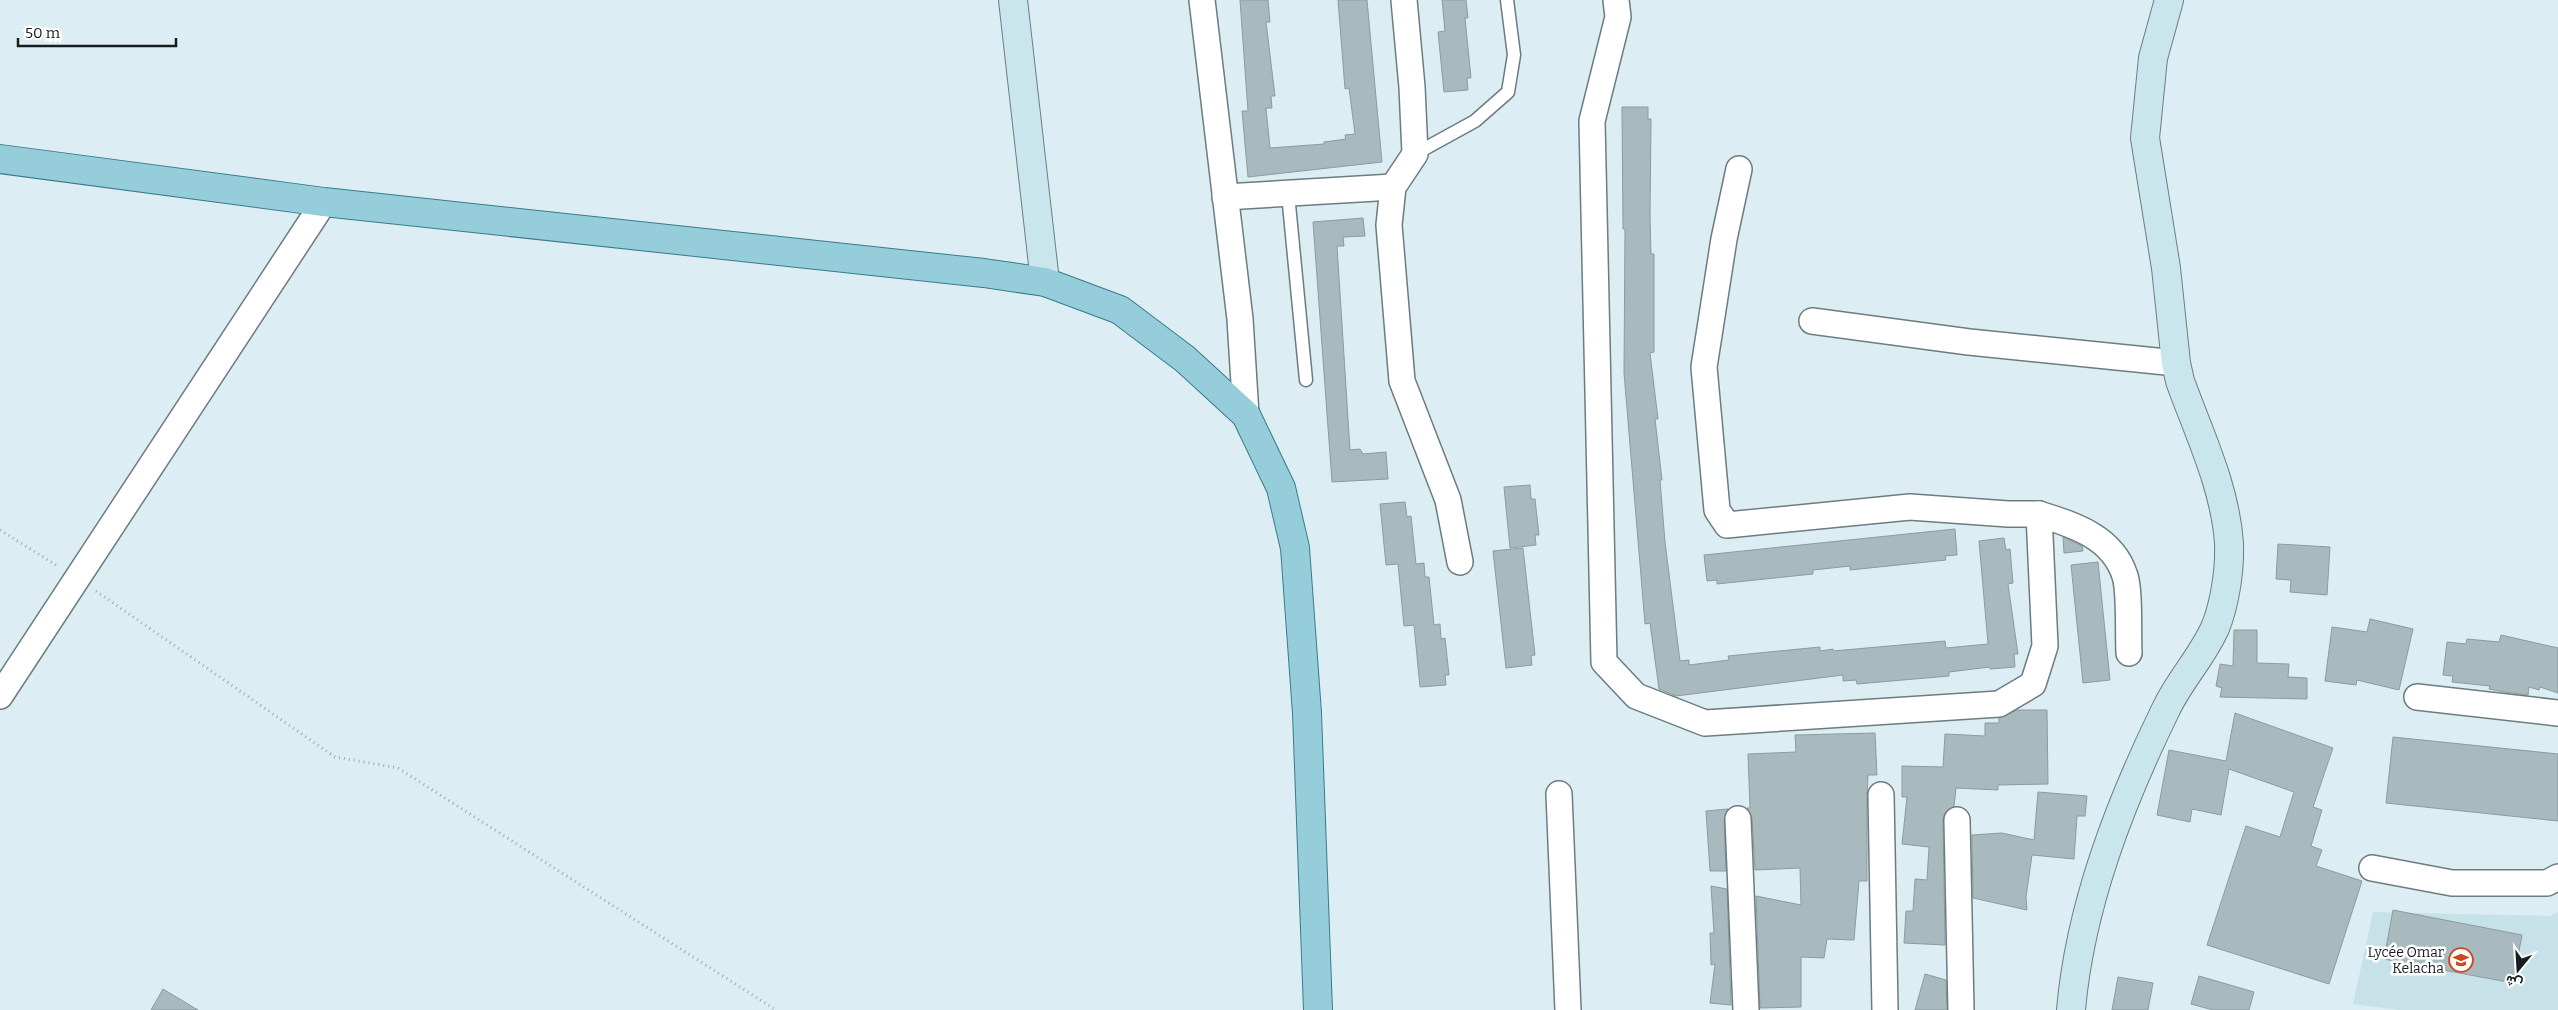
<svg xmlns="http://www.w3.org/2000/svg" width="2558" height="1010" viewBox="0 0 2558 1010" font-family="Bitter,Vazirmatn,serif">
	<style>
		.built { fill: #c6e1e8 }
		.building { fill: #a8babe; stroke: #8b9ca1 }
		.lines { fill: none; stroke-linecap: round; stroke-linejoin: round }
		.lane-casing { stroke: #6c7c81; stroke-width: 15 }
		.street-casing { stroke: #6c7c81; stroke-width: 28 }
		.secondary-casing { stroke: #6c7c81; stroke-width: 30 }
		.primary-casing { stroke: #3b7a8a; stroke-width: 30 }
		.path { stroke: #9caaae; stroke-width: 3; stroke-dasharray: 1 4; stroke-linecap: butt }
		.lane { stroke: #fff; stroke-width: 12 }
		.street { stroke: #fff; stroke-width: 25 }
		.secondary { stroke: #cae6ed; stroke-width: 28 }
		.primary { stroke: #95cddb; stroke-width: 28 }
		.labels { text-anchor: middle; dominant-baseline: central; stroke-width: 5; stroke-linejoin: round; paint-order: stroke }
		.poi-label { font-size: 14px; fill: #171d1f; stroke: #fff; text-anchor: end }
	</style>
	<rect width="100%" height="100%" fill="#dceef3"/>
	<path class="built" d="M2373,912L2550,916L2558,912V1010H2400L2353,1004Z"/>
	<g class="building">
		<path d="M1240,0H1268L1270,22H1266L1275,96H1271L1272,108H1266L1270,148L1324,144V142L1346,139L1345,135L1355,134L1349,88L1345,89L1338,0H1367L1382,162L1248,177L1242,111H1248Z"/>
		<path d="M1442,0H1466L1468,18H1465L1471,78H1467L1468,90L1444,92L1438,32L1445,31Z"/>
		<path d="M1622,107H1648V119H1651L1650,217L1651,254H1654V352L1650,353L1658,419H1655L1662,480H1660L1665,542L1680,661L1689,660V665L1729,660L1728,656L1820,647V651L1833,649V651L1945,641L1946,648L1988,644L1979,541L2004,538L2006,550L2010,549L2013,583L2008,584L2018,654H2014L2015,667L1990,669V667L1949,672V676L1857,684L1856,680L1843,681V675L1676,696L1659,689L1650,623L1645,624L1624,373L1625,229H1623Z"/>
		<path d="M1363,218L1365,236L1343,237L1344,246H1337L1350,450L1360,449L1363,454L1386,452L1388,479L1332,482L1313,222Z"/>
		<path d="M1530,485L1531,499H1535L1539,535H1535L1536,545L1510,548L1504,487Z"/>
		<path d="M1405,502L1407,517L1411,516L1416,564L1424,563L1425,577H1429L1434,625L1440,624L1441,639L1445,638L1449,675H1445L1446,685L1420,687L1414,625L1404,626L1398,564L1386,565L1380,504Z"/>
		<path d="M1955,529L1957,555L1945,556L1946,560L1850,570V566L1813,570V574L1717,584V580L1707,581L1704,555Z"/>
		<path d="M2063,537L2082,546L2083,551L2064,553Z"/>
		<path d="M2278,544L2330,547L2327,595L2290,592L2291,580L2276,579Z"/>
		<path d="M1523,548L1535,655L1531,656L1532,665L1506,668L1493,551Z"/>
		<path d="M2098,562L2110,680L2083,683L2071,565Z"/>
		<path d="M2370,619L2413,629L2399,690L2357,680L2356,685L2325,681L2332,627L2367,632Z"/>
		<path d="M2234,630H2257V663L2289,664L2288,677L2307,678V699L2220,697L2222,688L2216,686L2220,664L2233,666Z"/>
		<path d="M2501,635L2558,648V693L2540,687L2539,690L2529,687L2528,695L2504,692L2489,689L2490,686L2452,682L2453,676L2443,675L2447,642L2466,644L2467,639L2499,642Z"/>
		<path d="M2017,710H2047L2048,784L1998,785V790L1956,788L1954,806L1945,813L1943,820L1945,945L1904,943L1906,911H1913L1915,879L1927,880L1929,847L1902,844L1907,797H1902V766L1943,767L1945,734L1985,736V723H1999V718Z"/>
		<path d="M2235,713L2333,748L2313,807L2322,810L2311,846L2322,850L2316,866L2362,881L2329,984L2207,945L2246,826L2280,837L2294,792L2229,769L2221,815L2192,809L2190,822L2157,815L2169,750L2226,761Z"/>
		<path d="M1875,733L1877,775H1868L1867,795V881H1859L1854,940L1827,939L1824,958L1801,957V1007L1760,1008L1756,896L1801,905L1800,868L1755,870L1752,818L1747,808H1750L1748,754L1796,752L1795,735Z"/>
		<path d="M2393,737L2558,754V821L2386,803Z"/>
		<path d="M2038,792L2087,796L2085,816H2077L2074,859L2032,855L2026,897L2027,910L1973,898L1972,835L2002,833L2034,840Z"/>
		<path d="M1728,809L1724,820L1726,871H1710L1706,811Z"/>
		<path d="M1711,886L1727,889L1731,1005L1710,1003L1715,964L1711,965L1710,933H1714Z"/>
		<path d="M2393,910L2522,935L2513,983L2384,959Z"/>
		<path d="M1925,974L1946,980L1947,1010H1915Z"/>
		<path d="M2199,976L2254,992L2249,1010H2213L2191,1004Z"/>
		<path d="M2118,977L2153,983L2148,1010H2112Z"/>
		<path d="M163,989L198,1010H151Z"/>
	</g>
	<g class="lines">
		<g class="lane-casing">
			<g id="lane">
				<path d="M1415,154L1475,121L1508,92L1514,55L1507,0"/>
				<path d="M1288,194L1306,380"/>
			</g>
		</g>
		<g class="street-casing">
			<g id="street">
				<path d="M1202,0L1240,319L1246,415"/>
				<path d="M1404,0L1412,87L1415,154L1393,187L1389,225L1402,381L1448,500L1460,562"/>
				<path d="M1616,0L1618,17L1592,121L1604,662L1636,696L1705,723L1999,704L2033,684L2045,646L2039,514H2008L1910,507L1727,525L1717,510L1704,367L1724,239L1739,169"/>
				<path d="M1225,197L1393,187"/>
				<path d="M1812,321L1969,342L2176,363"/>
				<path d="M2039,514C2074,525 2113,537 2125,576C2130,591 2128,635 2129,653"/>
				<path d="M0,696L324,202"/>
				<path d="M2417,697L2558,713"/>
				<path d="M1559,794L1568,1010"/>
				<path d="M1881,795L1885,1010"/>
				<path d="M1738,819L1746,1010"/>
				<path d="M1957,820L1961,1010"/>
				<path d="M2372,868L2452,883H2547L2558,877"/>
			</g>
		</g>
		<g class="secondary-casing">
			<g id="secondary">
				<path d="M1013,0L1045,282"/>
				<path d="M2071,1010C2080,906 2120,803 2166,709C2179,681 2202,657 2215,628C2225,604 2230,569 2229,543C2225,486 2199,434 2180,381L2176,363L2166,268L2145,138L2153,58L2169,0"/>
			</g>
		</g>
		<g class="primary-casing">
			<path id="primary" d="M0,159L324,202L984,273L1045,282L1120,310L1185,359L1246,415L1281,488L1295,548L1307,713L1318,1010"/>
		</g>
		<g class="path">
			<path d="M0,530L59,567"/>
			<path d="M96,591L335,757L398,768L776,1010"/>
		</g>
		<use href="#lane" class="lane"/>
		<use href="#street" class="street"/>
		<use href="#secondary" class="secondary"/>
		<use href="#primary" class="primary"/>
	</g>
	<defs>
		<g id="school-ring" transform="scale(1.25)"><circle r="9.5" fill="#fff" stroke="#ce461d" stroke-width="1.5"/><path d="M0-5L7-2L0 1L-7-2ZM-4 1L0 2.5L4 1V4Q0 6-4 4Z" fill="#ce461d"/></g>
	</defs>
	<g fill-rule="evenodd">
		<use href="#school-ring" x="2461" y="960"/>
	</g>
	<g class="labels">
		<g class="poi-label">
			<text x="2444" y="952">Lycée Omar<tspan x="2444" dy="16">Kelacha</tspan></text>
		</g>
	</g>
	<g transform="translate(2518 970) rotate(198)" stroke="#ffffff" stroke-width="4" paint-order="stroke">
	<path d="M0-4L9 19L0 12L-9 19Z" fill="#171d1f"/>
	<text y="-8" font-size="14" font-weight="bold" text-anchor="middle" fill="#171d1f">ش</text>
	</g>
	<path d="M18 38v8h158v-8" fill="none" stroke="#171d1f" stroke-width="2.5"/>
	<text x="25" y="38" font-size="15" fill="#171d1f" stroke="#ffffff" stroke-width="4" paint-order="stroke">50 m</text>
</svg>
